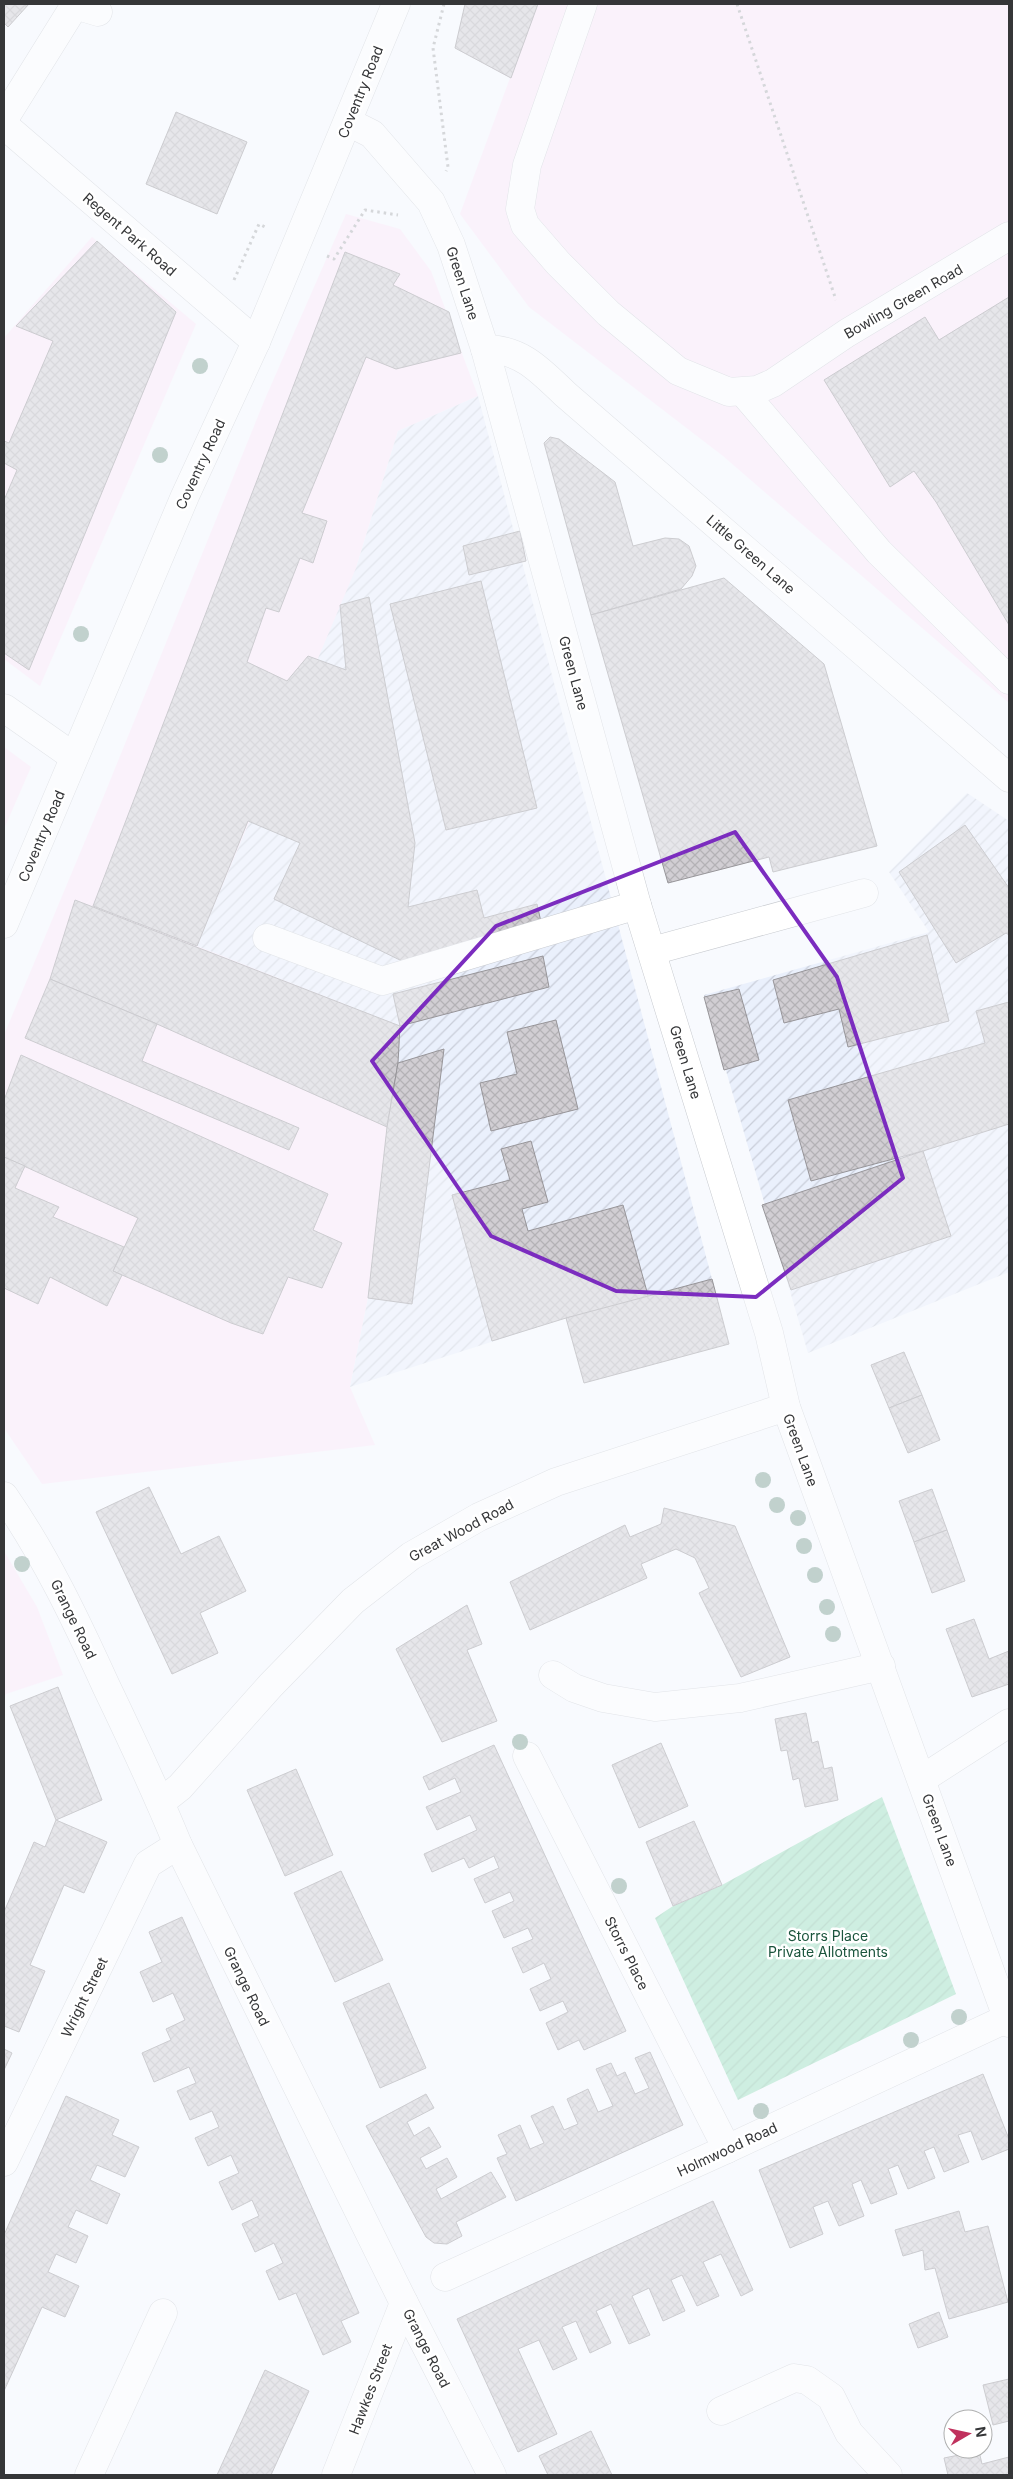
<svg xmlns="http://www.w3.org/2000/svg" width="1013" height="2479" viewBox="0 0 1013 2479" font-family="Inter,sans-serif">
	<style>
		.commercial { fill: #fde9f9 }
		.industrial { fill: url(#industrial-furrows) }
		.garden { fill: url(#garden-furrows) }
		.building { fill: url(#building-cross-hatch); stroke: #979599 }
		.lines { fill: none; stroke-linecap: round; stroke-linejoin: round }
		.minor-casing { stroke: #c8cbd0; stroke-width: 29 }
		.path { stroke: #abadb0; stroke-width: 3; stroke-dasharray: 2.5 4; stroke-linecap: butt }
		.minor { stroke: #fff; stroke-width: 28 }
		.tree { fill: #7e9f93 }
		.marked { fill: none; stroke: #7b2cbf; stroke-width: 4; stroke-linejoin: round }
		.labels { text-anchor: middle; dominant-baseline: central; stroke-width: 5; stroke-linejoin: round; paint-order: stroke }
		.street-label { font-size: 14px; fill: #353638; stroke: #fff }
		.park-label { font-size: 14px; fill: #1a543c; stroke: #fff }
	</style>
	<defs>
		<pattern id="industrial-furrows" width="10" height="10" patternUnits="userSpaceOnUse" patternTransform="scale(1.25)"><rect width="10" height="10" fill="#eaf0fc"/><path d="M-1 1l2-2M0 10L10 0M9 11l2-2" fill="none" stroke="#c9ced9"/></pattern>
		<pattern id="garden-furrows" width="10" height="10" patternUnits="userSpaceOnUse" patternTransform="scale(1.25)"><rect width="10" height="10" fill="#9be0be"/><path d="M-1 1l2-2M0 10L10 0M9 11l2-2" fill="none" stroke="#86c1a4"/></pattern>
		<pattern id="building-cross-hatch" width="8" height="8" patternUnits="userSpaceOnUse" patternTransform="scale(1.25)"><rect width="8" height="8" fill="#d1ced3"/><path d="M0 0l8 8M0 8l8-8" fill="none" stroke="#b4b2b6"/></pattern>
	</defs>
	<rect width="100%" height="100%" fill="#f8fafe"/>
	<g class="commercial">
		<path d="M465,4H1009V703L723,456L529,307L460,214L510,78L455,48Z"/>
		<path d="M346,214L400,229L431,271L478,396L398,431L356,568L400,1026L398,1063L387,1127L368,1298L350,1387L375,1445L42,1484L4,1428V1035L103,798L265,399Z"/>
		<path d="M92,237L196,324L40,686L4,659V338Z"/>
		<path d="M4,747L31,767L4,829Z"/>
		<path d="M4,1551L37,1607L63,1675L6,1694L4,1699Z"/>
	</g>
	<g class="industrial">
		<path d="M478,396L712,1279L649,1299L566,1318L350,1387L368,1298L387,1127L398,1063L400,1026L197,946L356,568L398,431Z"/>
		<path d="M967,793L1009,821V1272L808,1353L704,995L929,932L889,872Z"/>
	</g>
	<path class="garden" d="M882,1797L956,1994L738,2100L655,1918L673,1906L722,1885Z"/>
	<g class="building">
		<path d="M4,4H29L8,27L4,23Z"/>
		<path d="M465,4H538L511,78L455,48Z"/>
		<path d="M176,112L247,142L217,214L146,184Z"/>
		<path d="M97,241L176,312L29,670L4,653V500L17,470L4,463V441L9,443L53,341L16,326Z"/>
		<path d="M345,252L400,274L393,285L449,312L461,353L396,369L366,357L302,513L327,521L313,563L300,558L279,612L266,608L247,662L287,681L308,656L346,670L340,605L369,597L415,843L408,907L477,890L484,918L537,904L541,922L402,961L274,899L300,843L248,821L197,946L93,906Z"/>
		<path d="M1009,297V625L936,502L914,471L890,487L824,380L925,317L939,340Z"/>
		<path d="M550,437L559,439L615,482L633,546L665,538L679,539L689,546L696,566L692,576L681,589L591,615L544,443Z"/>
		<path d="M520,531L526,561L469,575L463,546Z"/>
		<path d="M724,578L824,664L877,846L773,872L769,857L668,883L591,615Z"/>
		<path d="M481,581L537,808L446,830L390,604Z"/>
		<path d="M965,825L1009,888V935L1006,933L956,963L899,872Z"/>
		<path d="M75,900L400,1026L398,1063L387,1127L157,1024L50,979Z"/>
		<path d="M927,935L949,1021L848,1047L839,1009L784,1023L773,980Z"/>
		<path d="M543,956L549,987L400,1026L393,994Z"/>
		<path d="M50,979L157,1024L142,1061L299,1128L289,1150L25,1038Z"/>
		<path d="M739,989L759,1060L724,1070L704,997Z"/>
		<path d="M1009,1002V1124L923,1151L811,1181L788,1100L985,1043L976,1011Z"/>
		<path d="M556,1020L578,1109L491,1131L480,1083L517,1074L507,1032Z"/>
		<path d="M444,1049L412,1304L368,1298L387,1127L398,1063Z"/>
		<path d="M21,1055L328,1194L313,1230L342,1243L322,1288L288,1277L263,1334L231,1323L113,1271L138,1218L4,1157V1100Z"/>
		<path d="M531,1141L548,1202L522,1209L528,1231L623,1205L649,1299L566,1318L492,1341L452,1195L510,1180L501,1149Z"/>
		<path d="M923,1151L951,1236L791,1290L762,1205Z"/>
		<path d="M4,1157L25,1166L15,1188L59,1207L53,1217L124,1247L113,1271L122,1275L107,1306L50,1277L38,1304L4,1288Z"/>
		<path d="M712,1279L729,1344L584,1383L566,1318Z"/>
		<path d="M904,1352L922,1395L889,1408L871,1365Z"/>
		<path d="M922,1395L940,1440L908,1453L889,1408Z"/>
		<path d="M149,1487L181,1554L219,1536L246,1591L200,1613L218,1653L172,1674L96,1512Z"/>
		<path d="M932,1489L947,1530L914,1542L899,1501Z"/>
		<path d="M664,1508L735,1526L790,1657L741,1677L699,1593L709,1588L695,1558L676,1549L641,1564L647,1578L530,1630L510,1582L625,1525L630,1537L661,1524Z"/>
		<path d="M947,1530L965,1581L932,1593L914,1542Z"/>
		<path d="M467,1605L482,1644L467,1650L497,1721L442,1742L396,1649Z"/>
		<path d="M974,1619L989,1659L1009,1651V1684L972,1697L946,1629Z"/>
		<path d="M58,1687L102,1800L56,1820L10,1706Z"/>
		<path d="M806,1713L812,1743L818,1741L824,1769L832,1767L838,1800L805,1807L799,1778L793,1780L787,1750L781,1751L775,1719Z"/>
		<path d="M661,1743L688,1806L639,1828L612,1765Z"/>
		<path d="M494,1745L626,2031L584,2050L579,2040L558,2050L546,2023L568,2012L563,2001L540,2011L530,1989L551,1979L544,1963L523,1973L512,1948L533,1939L528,1928L504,1938L492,1911L514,1901L510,1892L485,1903L474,1879L499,1868L494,1856L469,1868L464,1858L432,1872L424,1854L477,1830L470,1815L437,1830L426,1807L461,1792L455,1778L429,1790L423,1777Z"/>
		<path d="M296,1769L333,1855L285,1876L247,1790Z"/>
		<path d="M56,1820L107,1842L84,1893L64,1885L30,1965L45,1971L19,2032L4,2026V1912L34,1842L45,1847Z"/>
		<path d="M694,1821L722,1885L673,1906L646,1842Z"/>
		<path d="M341,1871L383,1960L335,1982L294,1893Z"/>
		<path d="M182,1917L359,2313L341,2321L351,2342L323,2355L296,2293L279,2300L266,2271L283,2263L274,2243L255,2252L242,2224L259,2216L252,2200L232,2210L219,2182L239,2173L231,2155L208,2166L195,2138L219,2127L212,2111L190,2120L177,2091L196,2083L189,2067L154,2082L142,2053L171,2040L166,2029L185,2020L173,1993L153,2002L140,1972L162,1962L149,1932Z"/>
		<path d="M389,1983L426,2068L380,2088L343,2003Z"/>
		<path d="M4,2049L12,2053L4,2070Z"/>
		<path d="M650,2052L683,2125L516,2201L497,2158L507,2154L498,2135L520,2125L530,2149L544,2143L531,2116L553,2106L564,2130L578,2124L567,2099L588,2089L598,2112L613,2106L596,2069L611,2063L617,2076L625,2072L635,2094L649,2088L635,2058Z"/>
		<path d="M983,2074L1009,2139V2149L982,2160L971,2131L958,2135L969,2162L944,2172L934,2147L924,2151L935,2178L908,2189L898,2165L888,2169L897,2194L871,2204L861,2180L852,2184L864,2216L839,2226L828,2201L813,2207L823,2234L790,2248L759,2170Z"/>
		<path d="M426,2094L434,2108L407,2122L414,2136L429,2127L441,2147L420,2158L426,2169L447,2158L457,2177L436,2189L441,2199L491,2172L506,2197L456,2222L462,2236L447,2244L434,2243L426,2237L366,2126Z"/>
		<path d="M66,2096L119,2120L112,2135L139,2147L125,2177L97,2165L90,2180L120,2194L107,2224L76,2210L68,2227L88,2236L76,2263L56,2254L48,2272L79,2286L65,2317L42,2307L4,2391V2235Z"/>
		<path d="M713,2201L753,2290L741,2296L721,2254L703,2262L719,2296L697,2306L682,2275L671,2280L685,2311L663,2321L649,2288L632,2296L650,2335L629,2344L611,2304L596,2311L611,2343L590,2353L576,2321L562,2327L577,2359L553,2370L539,2340L518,2349L557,2434L518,2452L457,2319Z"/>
		<path d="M959,2211L965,2232L988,2226L1008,2302L949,2319L935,2268L925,2270L923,2250L903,2256L895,2230Z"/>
		<path d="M939,2312L948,2337L918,2348L909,2324Z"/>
		<path d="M265,2370L309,2391L271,2475H217Z"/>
		<path d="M1009,2379V2421L993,2425L983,2385Z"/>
		<path d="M591,2431L612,2475H548L539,2456Z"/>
		<path d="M979,2451L982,2464L1009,2457V2475H948L944,2458Z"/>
	</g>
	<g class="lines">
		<g class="minor-casing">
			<g id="minor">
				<path d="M583,4L527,165L520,209L525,225L558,263L608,313L678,371L729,392L757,390L773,383L847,333L1009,236"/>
				<path d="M4,119L75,5L98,12"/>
				<path d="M348,122L372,134L431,202L451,245L485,349L637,905L769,1333L786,1407L1009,2023"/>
				<path d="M4,125L256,342"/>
				<path d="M485,349C521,349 540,370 565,394L1009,778"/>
				<path d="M743,392L879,552L1009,680"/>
				<path d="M4,708L74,757"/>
				<path d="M4,924L185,496L256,342L396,4"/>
				<path d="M267,938L382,981L637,905"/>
				<path d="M652,951L864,893"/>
				<path d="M4,1496C45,1555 76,1620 106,1686C131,1738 156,1791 178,1845L404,2303L492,2475"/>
				<path d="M553,1675L574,1688L603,1698L655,1707L740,1698L881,1666"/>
				<path d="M527,1756L727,2149"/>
				<path d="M922,1779L1009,1723"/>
				<path d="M161,1802L180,1787L271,1685L353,1601L411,1556L479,1517L556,1482L786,1407"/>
				<path d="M4,2162L148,1864L178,1845"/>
				<path d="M445,2277L727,2149L1008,2018"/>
				<path d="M721,2411L794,2378L807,2380L831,2397L849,2433L888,2475"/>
				<path d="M89,2475L163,2313"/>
				<path d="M336,2475L404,2303"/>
			</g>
		</g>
		<g class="path">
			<path d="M444,4L433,48L448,167L446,171"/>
			<path d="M737,4L836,300"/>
			<path d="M327,256L334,259L365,210L398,215"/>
			<path d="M234,280L259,224L267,228"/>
		</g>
		<use href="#minor" class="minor"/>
	</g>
	<g class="tree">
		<circle cx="200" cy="366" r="8"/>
		<circle cx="160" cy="455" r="8"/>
		<circle cx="81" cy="634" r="8"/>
		<circle cx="763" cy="1480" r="8"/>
		<circle cx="777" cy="1505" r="8"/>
		<circle cx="798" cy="1518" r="8"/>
		<circle cx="804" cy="1546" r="8"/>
		<circle cx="22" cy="1564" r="8"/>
		<circle cx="815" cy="1575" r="8"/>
		<circle cx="827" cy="1607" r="8"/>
		<circle cx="833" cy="1634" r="8"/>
		<circle cx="520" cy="1742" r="8"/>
		<circle cx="619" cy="1886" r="8"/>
		<circle cx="959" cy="2017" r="8"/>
		<circle cx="911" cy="2040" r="8"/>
		<circle cx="761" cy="2111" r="8"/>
	</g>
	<path d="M0 0H1013V2479H0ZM735,832L837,977L903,1178L756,1297L616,1291L491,1236L372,1061L496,926Z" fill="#f8fafe" fill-opacity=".55" fill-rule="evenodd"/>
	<path class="marked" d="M735,832L837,977L903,1178L756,1297L616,1291L491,1236L372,1061L496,926Z"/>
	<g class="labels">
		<g class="street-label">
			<text transform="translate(360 92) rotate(-68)">Coventry Road</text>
			<text transform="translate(130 234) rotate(41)">Regent Park Road</text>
			<text transform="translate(463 283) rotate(72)">Green Lane</text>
			<text transform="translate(903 301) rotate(-30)">Bowling Green Road</text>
			<text transform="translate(200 464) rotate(-65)">Coventry Road</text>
			<text transform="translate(751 554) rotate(41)">Little Green Lane</text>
			<text transform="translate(574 673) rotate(75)">Green Lane</text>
			<text transform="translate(41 836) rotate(-67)">Coventry Road</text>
			<text transform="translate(686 1062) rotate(73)">Green Lane</text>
			<text transform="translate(801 1450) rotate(70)">Green Lane</text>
			<text transform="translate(461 1530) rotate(-28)">Great Wood Road</text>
			<text transform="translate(74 1619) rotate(64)">Grange Road</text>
			<text transform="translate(940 1830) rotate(70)">Green Lane</text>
			<text transform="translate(627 1953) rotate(63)">Storrs Place</text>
			<text transform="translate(247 1986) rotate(64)">Grange Road</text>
			<text transform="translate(84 1997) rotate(-64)">Wright Street</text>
			<text transform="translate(727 2149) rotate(-25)">Holmwood Road</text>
			<text transform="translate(427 2348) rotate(63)">Grange Road</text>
			<text transform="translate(370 2389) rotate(-69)">Hawkes Street</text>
		</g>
		<g class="park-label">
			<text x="828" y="1935">Storrs Place<tspan x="828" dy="16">Private Allotments</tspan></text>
		</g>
	</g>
	<rect width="1013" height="2479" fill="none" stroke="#353638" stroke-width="10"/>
	<g transform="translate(968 2434) rotate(81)"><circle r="24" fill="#ffffff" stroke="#aeafaf"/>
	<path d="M0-4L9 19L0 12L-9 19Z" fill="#c0315d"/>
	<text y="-8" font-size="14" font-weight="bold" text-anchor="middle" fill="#353638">N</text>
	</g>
</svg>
